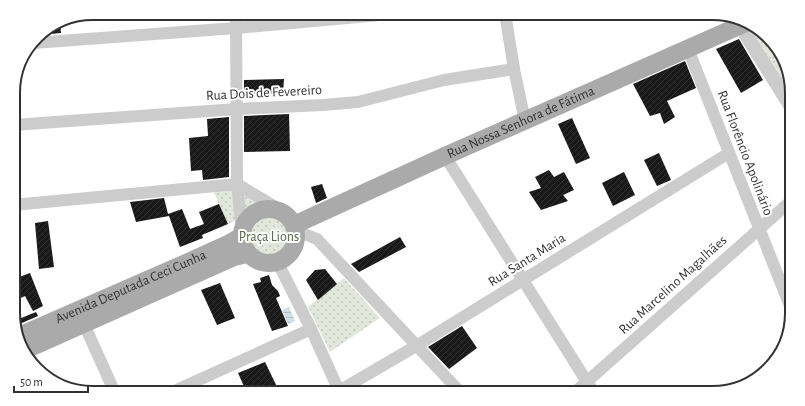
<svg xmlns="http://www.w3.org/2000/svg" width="805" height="406" viewBox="0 0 805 406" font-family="'Alegreya Sans',sans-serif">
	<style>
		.grass { fill: url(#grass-dots) }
		.water { fill: url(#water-rules) }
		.building { fill: url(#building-hatch) }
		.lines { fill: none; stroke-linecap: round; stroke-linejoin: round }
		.path { stroke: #c6c6c6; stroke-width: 2; stroke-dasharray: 2 2; stroke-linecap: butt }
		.minor { stroke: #ccc; stroke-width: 12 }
		.tertiary { stroke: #ccc; stroke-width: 14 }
		.primary { stroke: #aaa; stroke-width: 18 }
		.labels { text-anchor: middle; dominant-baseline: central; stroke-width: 4; stroke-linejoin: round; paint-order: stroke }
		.street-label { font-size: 14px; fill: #323232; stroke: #fff }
		.park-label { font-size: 14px; fill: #566844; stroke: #fff }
		.rim { fill: none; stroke: #323232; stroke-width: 2 }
	</style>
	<defs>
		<pattern id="grass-dots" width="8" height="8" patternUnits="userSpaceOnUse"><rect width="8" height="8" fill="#e2e7dc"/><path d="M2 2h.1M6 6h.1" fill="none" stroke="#c2c7bd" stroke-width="1.8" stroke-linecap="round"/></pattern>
		<pattern id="water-rules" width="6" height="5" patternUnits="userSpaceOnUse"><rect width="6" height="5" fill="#cedfe7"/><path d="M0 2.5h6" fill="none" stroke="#b1c0c7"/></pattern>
		<pattern id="building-hatch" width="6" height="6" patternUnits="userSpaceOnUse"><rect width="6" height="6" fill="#191919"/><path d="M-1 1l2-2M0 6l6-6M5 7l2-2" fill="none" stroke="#323232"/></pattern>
	</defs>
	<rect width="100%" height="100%" fill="#fff"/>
	<g class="grass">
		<path d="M751,25L776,45L791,83V98L746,27Z"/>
		<path d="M237,184L284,213C289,218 295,224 296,231C300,248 284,265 267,264C259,263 254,258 248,254C242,250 235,247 228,244L242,236L240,218L228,224L211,186Z"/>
		<path d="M344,278L380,318L330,352L308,307Z"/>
	</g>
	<path class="water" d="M289,307L295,321L288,324L282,310Z"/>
	<g class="building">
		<path d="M60,21L61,33L39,35L40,33Z"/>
		<path d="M739,39L763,80L741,93L716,49Z"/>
		<path d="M685,61L696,88L667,101L675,117L664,124L660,113L650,116L633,84Z"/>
		<path d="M284,79L283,93L244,95V80Z"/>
		<path d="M289,114L290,151L244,152V116Z"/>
		<path d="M229,117V177L203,180L202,170L191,171L189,138L208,136L207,119Z"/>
		<path d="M572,118L590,158L576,164L558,124Z"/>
		<path d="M659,153L671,180L657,186L644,160Z"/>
		<path d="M549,170L554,177L564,172L574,190L563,195L568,201L541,210L529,192L541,188L535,177Z"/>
		<path d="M624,172L635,195L613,206L602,183Z"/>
		<path d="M322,184L327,198L316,203L311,187Z"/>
		<path d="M164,198L168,214L182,209L190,229L204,224L199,212L219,204L228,224L202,235L203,238L180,247L169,216L136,222L130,202Z"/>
		<path d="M48,221L54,267L39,269L35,223Z"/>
		<path d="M400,237L406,247L359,272L351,264Z"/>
		<path d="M325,269L337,284L318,300L306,280L315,270Z"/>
		<path d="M30,273L43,306L33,311L25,296L14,301V279Z"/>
		<path d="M269,275L272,285L278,291L280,296L276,298L288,326L272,331L253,284L261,282L260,278Z"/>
		<path d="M220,283L235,318L217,325L201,290Z"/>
		<path d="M36,312L38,316L15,326L14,321Z"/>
		<path d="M462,326L477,348L449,369L428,347Z"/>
		<path d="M265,362L280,393H247L238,373Z"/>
	</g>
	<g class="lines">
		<path class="path" d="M773,58L779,53"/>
		<g class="minor">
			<path d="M236,13L237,184L242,233"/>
			<path d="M505,13L514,69L525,121"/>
			<path d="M33,43L236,28L402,13"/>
			<path d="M688,49L792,311"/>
			<path d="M13,125L237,109L323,105L358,102L444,80L514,69"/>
			<path d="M445,156L594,393"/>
			<path d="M237,184L272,205L284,213"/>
			<path d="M13,205L237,184"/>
			<path d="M297,231L317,239L461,393"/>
			<path d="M278,263L311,329L340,393"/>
			<path d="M84,324L115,393"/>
			<path d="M339,391L416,346L729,153"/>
			<path d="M170,393L311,329"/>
			<path d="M574,393L792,200"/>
		</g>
		<path class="tertiary" d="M737,19L746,35L791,107"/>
		<g class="primary">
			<circle cx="269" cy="236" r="27"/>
			<path id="s1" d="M294,225L445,156L748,22"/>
			<path id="s2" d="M19,336L186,263L228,244L242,236"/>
			<path d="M25,350L234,257L248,254"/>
		</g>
	</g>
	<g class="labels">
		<g class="street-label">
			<text transform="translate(264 93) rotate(-3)">Rua Dois de Fevereiro</text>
			<text stroke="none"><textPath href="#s1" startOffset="249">Rua Nossa Senhora de Fátima</textPath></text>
			<text transform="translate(745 153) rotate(69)">Rua Florêncio Apolinário</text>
			<text transform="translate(527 260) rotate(-32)">Rua Santa Maria</text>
			<text transform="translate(673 285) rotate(-42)">Rua Marcelino Magalhães</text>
			<text stroke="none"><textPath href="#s2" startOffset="122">Avenida Deputada Ceci Cunha</textPath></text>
		</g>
		<g class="park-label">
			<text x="269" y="237">Praça Lions</text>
		</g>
	</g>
	<path d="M0 0H805V406H0ZM93 20H712A73 73 0 0 1 785 93V313A73 73 0 0 1 712 386H93A73 73 0 0 1 20 313V93A73 73 0 0 1 93 20Z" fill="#fff" fill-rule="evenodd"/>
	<path class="rim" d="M93 20H712A73 73 0 0 1 785 93V313A73 73 0 0 1 712 386H93A73 73 0 0 1 20 313V93A73 73 0 0 1 93 20Z"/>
	<path d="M14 386v6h74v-6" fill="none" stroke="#323232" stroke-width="2"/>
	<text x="20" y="386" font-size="12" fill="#323232" stroke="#ffffff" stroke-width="3" paint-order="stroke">50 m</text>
</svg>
